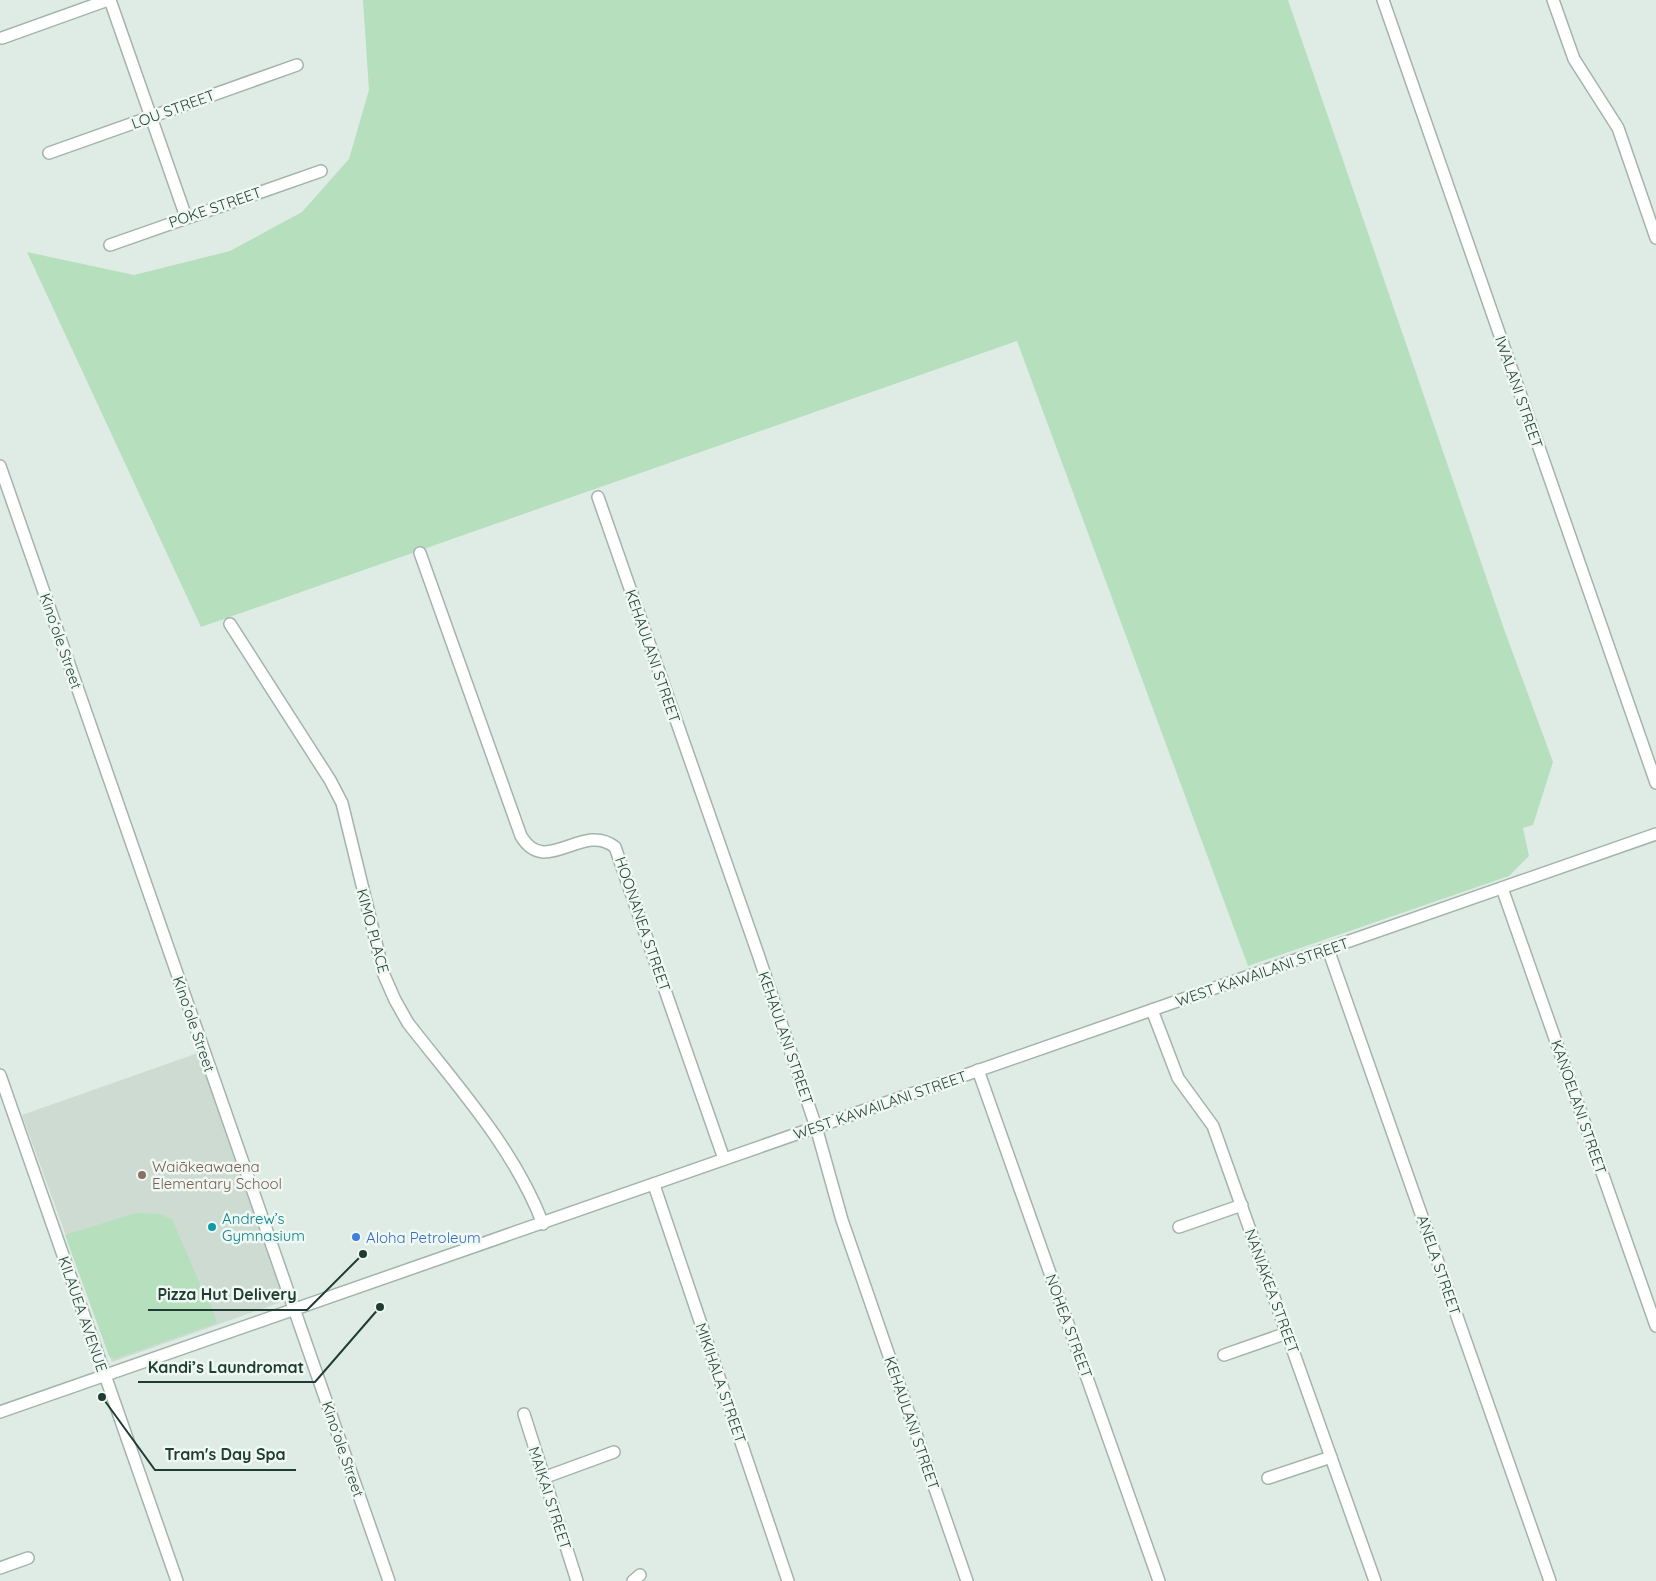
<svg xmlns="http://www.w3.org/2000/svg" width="1656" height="1581" viewBox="0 0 1656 1581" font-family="Quicksand,sans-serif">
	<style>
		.built { fill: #cddbd3 }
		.green { fill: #b6dfbd }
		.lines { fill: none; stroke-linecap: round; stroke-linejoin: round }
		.minor-casing { stroke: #a2b4ac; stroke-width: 14 }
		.minor { stroke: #fff; stroke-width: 11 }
		.education-dot { fill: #8d6e63; stroke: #eff8f3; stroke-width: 2 }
		.culture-dot { fill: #0f9aa8; stroke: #eff8f3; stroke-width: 2 }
		.shop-dot { fill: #3f7fe0; stroke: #eff8f3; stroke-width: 2 }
		.labels { text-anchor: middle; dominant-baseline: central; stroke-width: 5; stroke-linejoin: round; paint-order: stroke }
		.street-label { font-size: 15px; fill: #1f3d32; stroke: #eff8f3 }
		.education-label { font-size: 15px; fill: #785e54; stroke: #eff8f3; text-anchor: start }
		.culture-label { font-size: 15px; fill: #0d838f; stroke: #eff8f3; text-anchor: start }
		.shop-label { font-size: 15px; fill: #366cbe; stroke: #eff8f3; text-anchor: start }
		.leader { fill: none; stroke: #1f3d32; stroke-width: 2 }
		.callout-dot { fill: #1f3d32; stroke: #eff8f3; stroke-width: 2 }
		.callout-label { font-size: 16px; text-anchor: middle; font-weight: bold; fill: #1f3d32; stroke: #eff8f3; stroke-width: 5; stroke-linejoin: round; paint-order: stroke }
	</style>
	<rect width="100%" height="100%" fill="#dfece5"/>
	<path class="built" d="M198,1053L284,1301L112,1362L22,1115Z"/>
	<g class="green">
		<path d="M363,0H1288L1504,629L1553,762L1533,825L1523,828L1529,856L1509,876L1248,966L1017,341L201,627L27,252L134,275L230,251L302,212L349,159L369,90Z"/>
		<path d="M136,1213L160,1214L173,1220C182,1246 195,1268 203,1294H208L217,1323L114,1359L109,1356L65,1235Z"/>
	</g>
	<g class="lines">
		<g class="minor-casing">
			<g id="minor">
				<path d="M110,0L186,217"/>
				<path d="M1383,0L1656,783"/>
				<path d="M1553,0L1574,59L1618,128L1656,238"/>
				<path d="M2,38L108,0"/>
				<path d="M49,153L297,65"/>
				<path d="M110,245L321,171"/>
				<path d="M0,466L389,1581"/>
				<path d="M598,497L758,954L816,1127L842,1220L967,1581"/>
				<path d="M420,553L521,836C546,878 582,821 615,847L724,1159"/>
				<path d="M230,624L330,780L342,803L384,975L395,1000L408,1023C457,1086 514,1148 543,1224"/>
				<path d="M1502,888L1656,1326"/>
				<path d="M1328,949L1550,1581"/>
				<path d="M1152,1010L1178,1078L1213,1126L1375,1581"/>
				<path d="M978,1070L1159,1581"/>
				<path d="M0,1075L177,1581"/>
				<path d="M654,1185L788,1581"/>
				<path d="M1179,1227L1242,1205"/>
				<path d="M1224,1355L1287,1333"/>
				<path d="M0,1412L1656,834"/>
				<path d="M524,1414L577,1581"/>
				<path d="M543,1478L614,1452"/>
				<path d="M1268,1478L1331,1457"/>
				<path d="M0,1568L28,1558"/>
				<path d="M633,1581L640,1575"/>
			</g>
		</g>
		<use href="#minor" class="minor"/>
	</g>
	<circle class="education-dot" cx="142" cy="1175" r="5"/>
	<circle class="culture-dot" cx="212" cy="1227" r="5"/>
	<circle class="shop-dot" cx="356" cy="1237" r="5"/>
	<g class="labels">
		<g class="street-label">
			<text transform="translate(173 109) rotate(-20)">LOU STREET</text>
			<text transform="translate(215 207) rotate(-19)">POKE STREET</text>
			<text transform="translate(1519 392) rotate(71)">IWALANI STREET</text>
			<text transform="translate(61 641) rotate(71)">Kinoʻole Street</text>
			<text transform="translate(653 656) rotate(71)">KEHAULANI STREET</text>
			<text transform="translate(643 924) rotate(71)">HOONANEA STREET</text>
			<text transform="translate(373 931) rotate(75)">KIMO PLACE</text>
			<text transform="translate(1262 972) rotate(-19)">WEST KAWAILANI STREET</text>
			<text transform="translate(194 1024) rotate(71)">Kinoʻole Street</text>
			<text transform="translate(786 1038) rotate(71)">KEHAULANI STREET</text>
			<text transform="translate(880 1105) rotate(-19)">WEST KAWAILANI STREET</text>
			<text transform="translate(1579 1107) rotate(71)">KANOELANI STREET</text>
			<text transform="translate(1439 1265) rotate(71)">ANELA STREET</text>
			<text transform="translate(1272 1291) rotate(70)">NANIAKEA STREET</text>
			<text transform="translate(83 1314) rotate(71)">KILAUEA AVENUE</text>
			<text transform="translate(1069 1326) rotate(70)">NOHEA STREET</text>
			<text transform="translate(721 1383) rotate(71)">MIKIHALA STREET</text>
			<text transform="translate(912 1423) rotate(71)">KEHAULANI STREET</text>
			<text transform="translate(343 1449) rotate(71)">Kinoʻole Street</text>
			<text transform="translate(550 1498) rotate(72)">MAIKAI STREET</text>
		</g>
		<g class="education-label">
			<text x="152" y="1166">Waiākeawaena<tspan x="152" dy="17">Elementary School</tspan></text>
		</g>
		<g class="culture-label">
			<text x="222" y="1218">Andrew’s<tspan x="222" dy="17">Gymnasium</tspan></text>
		</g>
		<g class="shop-label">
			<text x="366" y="1237">Aloha Petroleum</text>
		</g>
	</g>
	<path class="leader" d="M363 1254L307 1310H148M380 1307L315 1382H138M102 1397L155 1470H296"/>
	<g class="callout-dot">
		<circle cx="363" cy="1254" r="5"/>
		<circle cx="380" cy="1307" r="5"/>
		<circle cx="102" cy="1397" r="5"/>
	</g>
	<g class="callout-label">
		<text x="227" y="1300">Pizza Hut Delivery</text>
		<text x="226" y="1373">Kandi’s Laundromat</text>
		<text x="225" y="1460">Tram's Day Spa</text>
	</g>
</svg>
